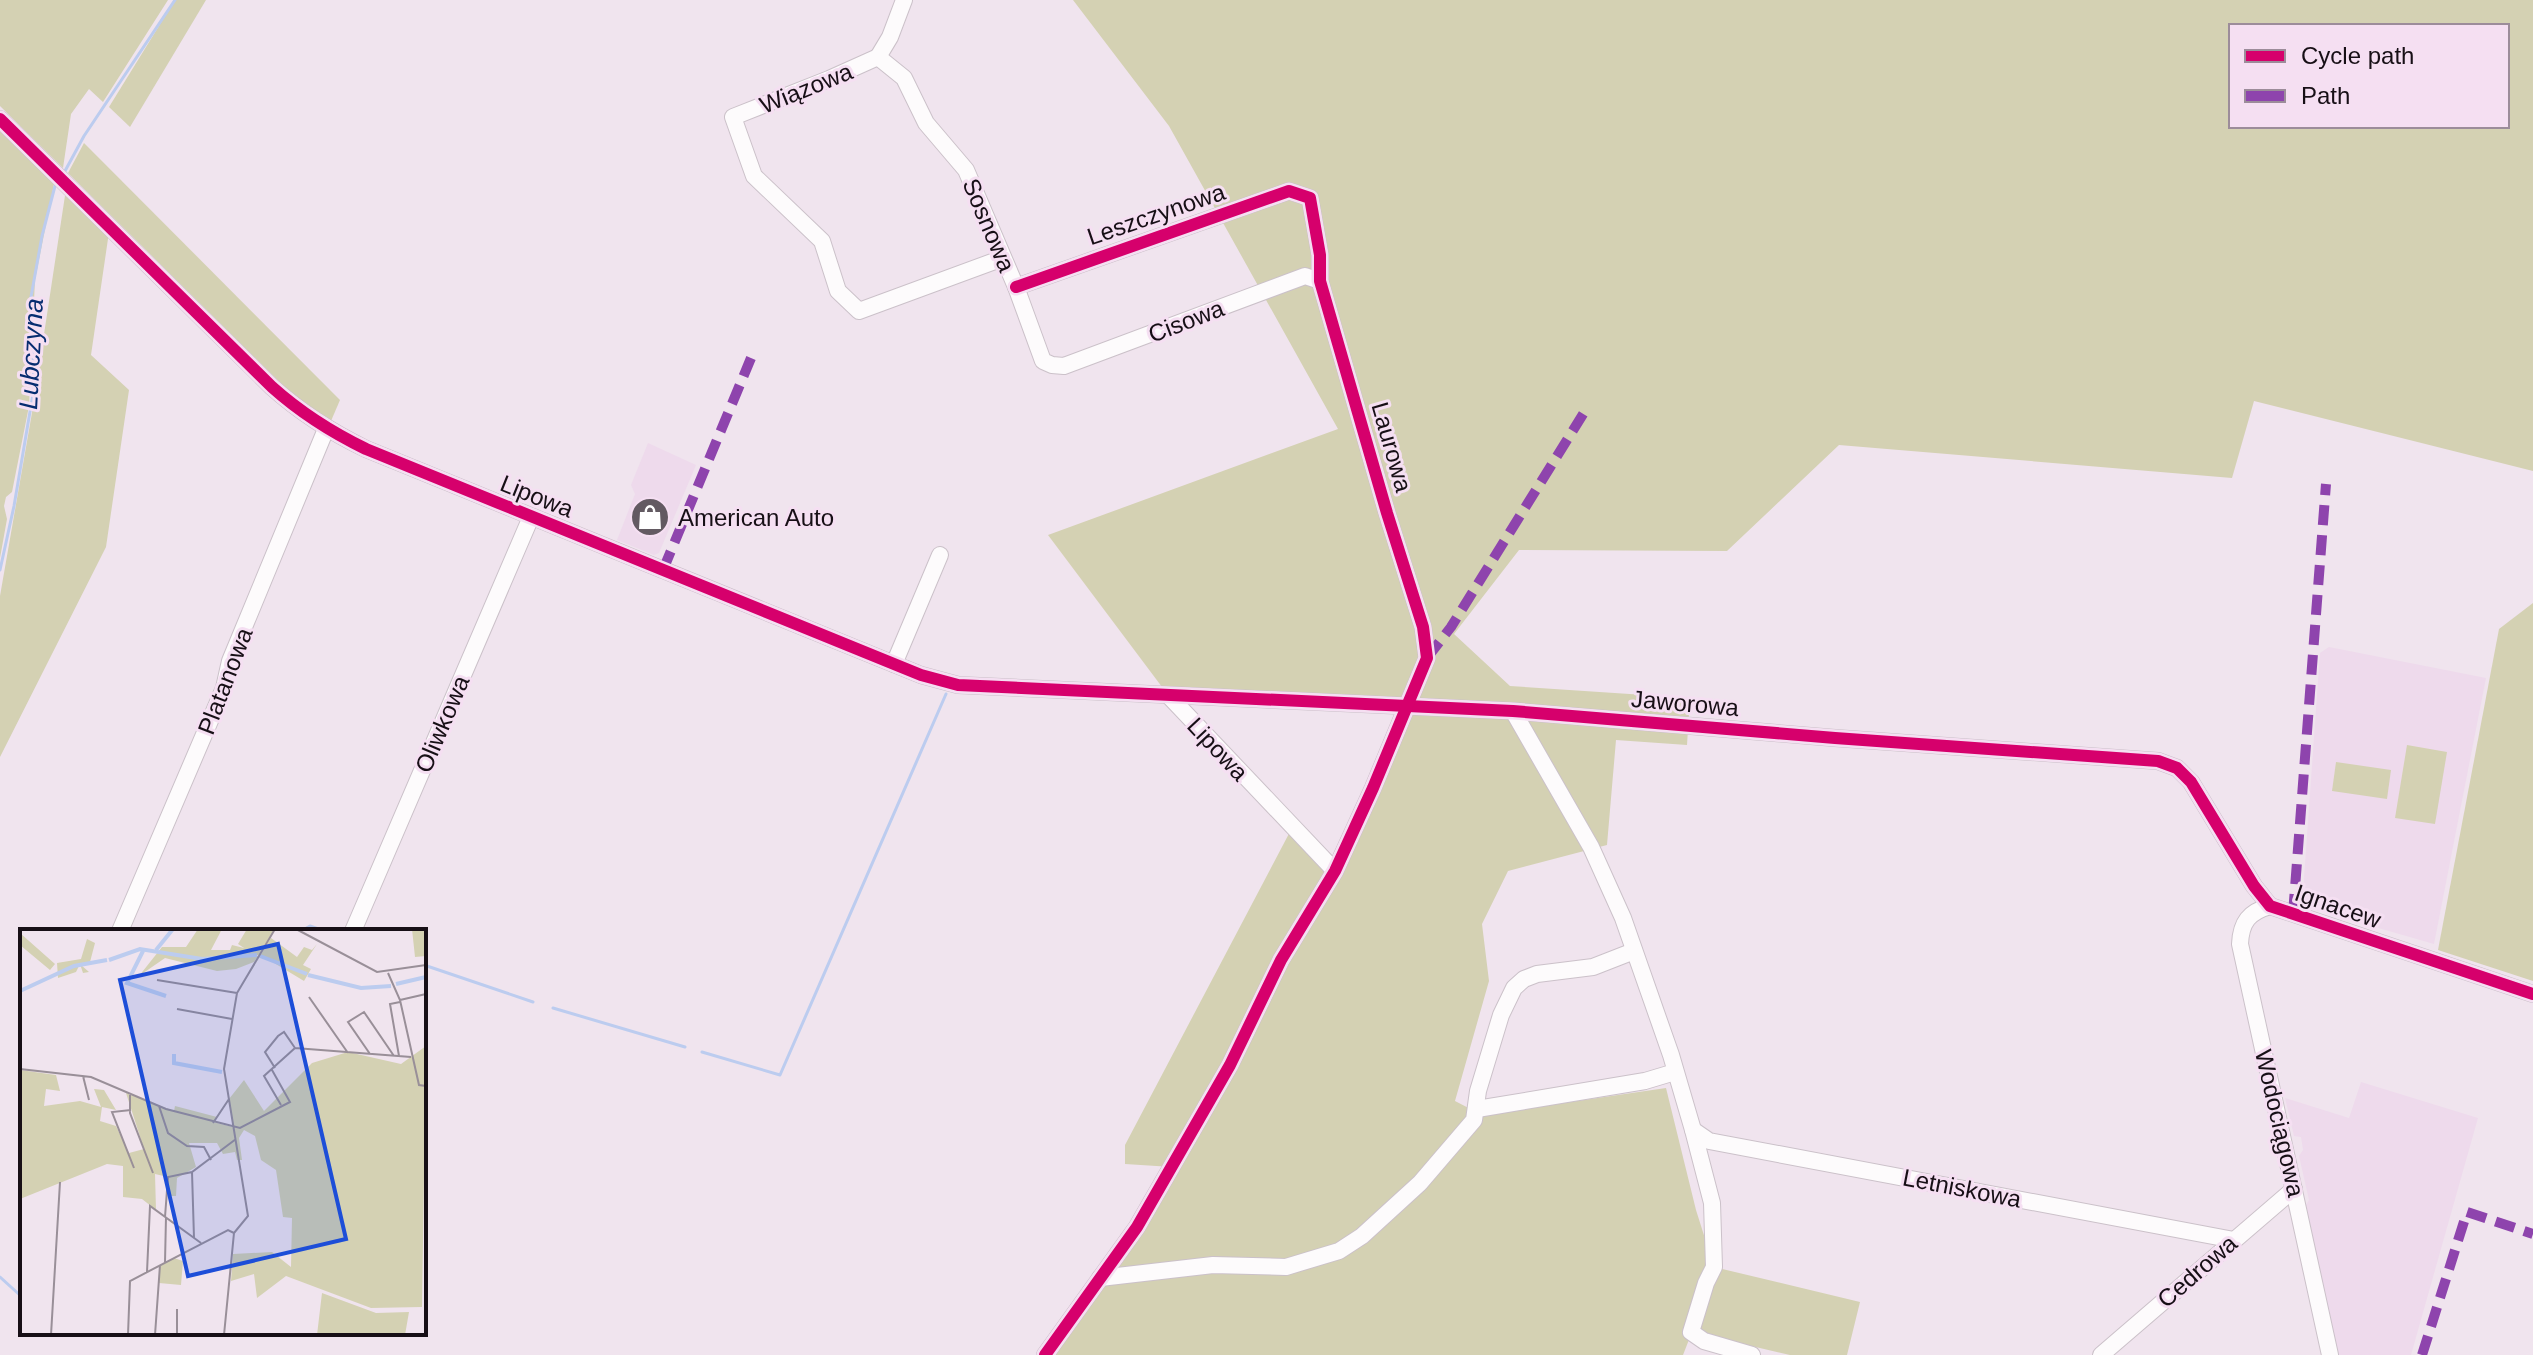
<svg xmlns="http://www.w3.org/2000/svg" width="2533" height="1355" viewBox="0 0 2533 1355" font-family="Helvetica,sans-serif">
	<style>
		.built { fill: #eedaec }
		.green { fill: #d4d1b3; fill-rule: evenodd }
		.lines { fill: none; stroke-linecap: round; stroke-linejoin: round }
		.stream { stroke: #bcccef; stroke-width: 3 }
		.minor-casing { stroke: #cbc1c9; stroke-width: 18 }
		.minor { stroke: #fdfbfc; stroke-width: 16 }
		.quiet { stroke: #8e44ad; stroke-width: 10; stroke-dasharray: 20 10; stroke-linecap: butt }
		.cycleway-casing { stroke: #f5dff2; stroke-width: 17 }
		.cycleway { stroke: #d6006c; stroke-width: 12 }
		.labels { text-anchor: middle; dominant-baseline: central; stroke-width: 6; stroke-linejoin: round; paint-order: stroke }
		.street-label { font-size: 24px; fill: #170f16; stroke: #f5dff2 }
		.poi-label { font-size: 24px; fill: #170f16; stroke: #f5dff2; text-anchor: start }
		.water-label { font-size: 26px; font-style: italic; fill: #062d70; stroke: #f5dff2 }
		.inset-river { fill: none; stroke: #bcccef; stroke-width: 4 }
		.inset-road { fill: none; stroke: #998f98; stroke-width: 2 }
		.view { fill: #1d4ed8; fill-opacity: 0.15; stroke: #1d4ed8; stroke-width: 4 }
		.inset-edge { fill: none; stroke: #170f16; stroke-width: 4 }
	</style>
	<rect width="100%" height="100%" fill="#f0e4ee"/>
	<g class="built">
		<path d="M648,443L696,465L659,553L654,555L617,540L635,494L631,485Z"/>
		<path d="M2329,647L2486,678L2434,944L2302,906L2320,653Z"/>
		<path d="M2361,1082L2478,1118L2411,1355H2335L2331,1345L2306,1205L2309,1200L2299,1156L2303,1150L2301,1137L2294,1136L2285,1098L2349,1118Z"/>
	</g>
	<g class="green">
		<path d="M0,0H168L103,102L89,89L71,114L63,168L0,106Z"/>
		<path d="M175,0H206L130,127L109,107Z"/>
		<path d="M1073,0H2533V471L2254,401L2232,478L1839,445L1727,551L1519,550L1454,634L1510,686L1690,698L1687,745L1616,740L1607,845L1508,871L1482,924L1489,981L1455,1101L1482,1115L1666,1088L1696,1210L1714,1267L1860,1302L1847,1355H1790L1692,1332L1683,1355H1048L1172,1167L1125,1164V1145L1293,826L1334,870L1408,706L1168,695L1048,535L1338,429L1169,126ZM2231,26H2507V126H2231Z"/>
		<path d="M0,128L55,179L35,280L29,406L12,492L6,497L4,506L7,519L0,558Z"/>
		<path d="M84,143L340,400L331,421L324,426L68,173Z"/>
		<path d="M66,189L109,232L91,355L129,390L106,547L0,757V596L33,407Z"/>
		<path d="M2533,603V981L2438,950L2499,629Z"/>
		<path d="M2407,745L2447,752L2435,824L2395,818Z"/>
		<path d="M2336,762L2391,770L2387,799L2332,791Z"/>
	</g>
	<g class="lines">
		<g class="stream">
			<path d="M65,171L84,136L175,0"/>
			<path d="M0,570L14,506L34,388L31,297L42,236L55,186"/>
			<path d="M301,931L310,926L324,931"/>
			<path d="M424,965L533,1002"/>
			<path d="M553,1008L685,1047"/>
			<path d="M702,1052L780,1075L946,694"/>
			<path d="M0,1277L22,1297"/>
		</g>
		<g class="minor-casing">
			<g id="minor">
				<path d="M878,57L904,78L926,123L966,170L1016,287L1043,361L1052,365L1064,366L1305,276L1320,281"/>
				<path d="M878,57L829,79L733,117L754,176L822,241L838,291L859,311L1003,258"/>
				<path d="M878,57L890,37L904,0"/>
				<path d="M0,119L272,387C301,413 331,432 366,449L921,675L958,685L1513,711L1835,738L2158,761L2177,768L2191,782L2254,886L2270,906L2533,994"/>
				<path d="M1016,287L1289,191L1310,198L1320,255V281L1387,513L1423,627L1427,658L1373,788L1335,871L1281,960L1230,1065L1137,1227L1045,1355"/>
				<path d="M894,664L940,555"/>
				<path d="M1168,695L1335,871"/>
				<path d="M1513,711L1591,847L1623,918L1671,1055L1693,1130L1712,1203L1714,1267L1706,1283L1691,1332L1704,1341L1752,1355"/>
				<path d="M2270,906C2249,912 2241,922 2240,944L2330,1355"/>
				<path d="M120,931L224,688L230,661L326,429"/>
				<path d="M353,931L531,517"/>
				<path d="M1477,1109L1645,1081L1675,1072"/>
				<path d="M1693,1130L1709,1141L2234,1240"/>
				<path d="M1100,1278L1213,1265L1286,1267L1339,1251L1362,1236L1420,1183L1474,1120L1478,1091L1501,1015L1514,988L1524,979L1537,974L1593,967L1634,951"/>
				<path d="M2101,1355L2294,1189"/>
			</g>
		</g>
		<use href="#minor" class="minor"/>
		<g class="quiet">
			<path d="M663,570L751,358"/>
			<path d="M1427,658L1451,627L1585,411"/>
			<path d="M2293,914L2326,484"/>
			<path d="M2422,1355L2467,1212L2533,1234"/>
		</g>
		<g class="cycleway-casing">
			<g id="cycleway">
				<path d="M0,119L272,387C301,413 331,432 366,449L921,675L958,685L1513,711L1835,738L2158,761L2177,768L2191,782L2254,886L2270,906L2533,994"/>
				<path d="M1016,287L1289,191L1310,198L1320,255V281L1387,513L1423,627L1427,658L1373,788L1335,871L1281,960L1230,1065L1137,1227L1045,1355"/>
			</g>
		</g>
		<use href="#cycleway" class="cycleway"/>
	</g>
	<defs>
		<g id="shop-disc" transform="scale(2)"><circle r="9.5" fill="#635a62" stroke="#f5dff2"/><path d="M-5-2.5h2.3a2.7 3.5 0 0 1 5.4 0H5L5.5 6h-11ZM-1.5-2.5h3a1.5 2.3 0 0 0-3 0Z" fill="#fff"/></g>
	</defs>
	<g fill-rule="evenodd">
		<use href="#shop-disc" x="650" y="517"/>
	</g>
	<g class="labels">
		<g class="street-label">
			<text transform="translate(806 88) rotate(-22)">Wiązowa</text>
			<text transform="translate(1156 214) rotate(-19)">Leszczynowa</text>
			<text transform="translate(989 225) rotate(67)">Sosnowa</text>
			<text transform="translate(1186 321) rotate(-21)">Cisowa</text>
			<text transform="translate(1392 447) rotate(74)">Laurowa</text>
			<text transform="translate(537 496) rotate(22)">Lipowa</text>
			<text transform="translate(225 681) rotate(-69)">Platanowa</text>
			<text transform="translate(1685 703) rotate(5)">Jaworowa</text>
			<text transform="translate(442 724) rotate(-67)">Oliwkowa</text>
			<text transform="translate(1218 749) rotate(47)">Lipowa</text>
			<text transform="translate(2338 906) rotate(19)">Ignacew</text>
			<text transform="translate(2280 1123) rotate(77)">Wodociągowa</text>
			<text transform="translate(1962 1188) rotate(11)">Letniskowa</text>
			<text transform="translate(2197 1271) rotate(-41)">Cedrowa</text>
		</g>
		<g class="poi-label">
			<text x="678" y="517">American Auto</text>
		</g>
		<g class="water-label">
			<text transform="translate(31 354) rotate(-87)">Lubczyna</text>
		</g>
	</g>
	<g transform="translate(20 929)">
		<rect width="406" height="406" fill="#f0e4ee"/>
		<path d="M178,0H202L191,21H210L212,16L224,19L218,15L227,0H254L239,26L219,28L238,27L234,33L216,40L197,42L145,29L119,47L142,18H166ZM392,0H406V27L395,28ZM0,4L35,35L30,41L0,16ZM251,9L277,28L284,18L292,21L297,15L283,36L291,40L284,52L241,26L217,64ZM67,10L75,14L70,33L61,36L69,43L63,44L60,35L56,43L38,49L37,34L61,30ZM406,117L402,378L351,379L266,347L237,369L234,345L211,352L213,325L252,323L271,338L272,289L263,288L256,241L241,231L235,207L224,201L219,209L222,231H217L215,223L203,225L197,214H169L176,238L157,249L156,267H148V248L135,245L136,281L122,270L103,268V237L87,235L0,270V141L36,146L40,162L26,160L24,177L60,172L81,178L74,160L84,161L96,181L82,178L80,192L96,197L109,224L124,220L106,164L154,182L155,177L197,188L193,193L213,198L209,170L224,151L244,182L292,134L328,123L381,135ZM154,329L163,332L161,356L139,354L140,337ZM302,364L356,384L389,383L385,406H297Z" fill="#d4d1b3"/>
		<path class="inset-river" d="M136,21L153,0M123,22L107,54L146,67M240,27L287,45M89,31L120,20L182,30L237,26M288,46L341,59L371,57M376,55L406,48M0,62L54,37L87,31M154,125V134L202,143"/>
		<path class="inset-road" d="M276,0L357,43L406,36M368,44L380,71L399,156L406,157M137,51L217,64M289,68L328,124M380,71L406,65M157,80L212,90M275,119L391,128M350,125L328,93L344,83L374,127M379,127L370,75L380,73M255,139L245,123L258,107L264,103L275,119M0,140L71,148L146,180L220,199L270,173L252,141M63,147L69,171M110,166V184L133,244M261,176L244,147L275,119M139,177L148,204L167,217L184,218L191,231M111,181L92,183L114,239M193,194L209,170M172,243L174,309M145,288L148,248L172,243L216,210M145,333L146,288M127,343L130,277L181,314M157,380V406M31,406L40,253M108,406L110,352L208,301L214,304M135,406L140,336M204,406L214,304L228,287L204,140L217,64L255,0"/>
		<path class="view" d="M258,15L326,310L168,347L100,51Z"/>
		<rect width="406" height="406" class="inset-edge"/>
	</g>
	<rect x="2229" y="24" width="280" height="104" fill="#f5dff2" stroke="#9c8c9a" stroke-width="2"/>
	<rect x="2245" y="50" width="40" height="12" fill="#d6006c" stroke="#9c8c9a" stroke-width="2"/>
	<text x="2301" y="64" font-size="24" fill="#170f16">Cycle path</text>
	<rect x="2245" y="90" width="40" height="12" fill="#8e44ad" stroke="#9c8c9a" stroke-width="2"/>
	<text x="2301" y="104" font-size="24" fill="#170f16">Path</text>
</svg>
